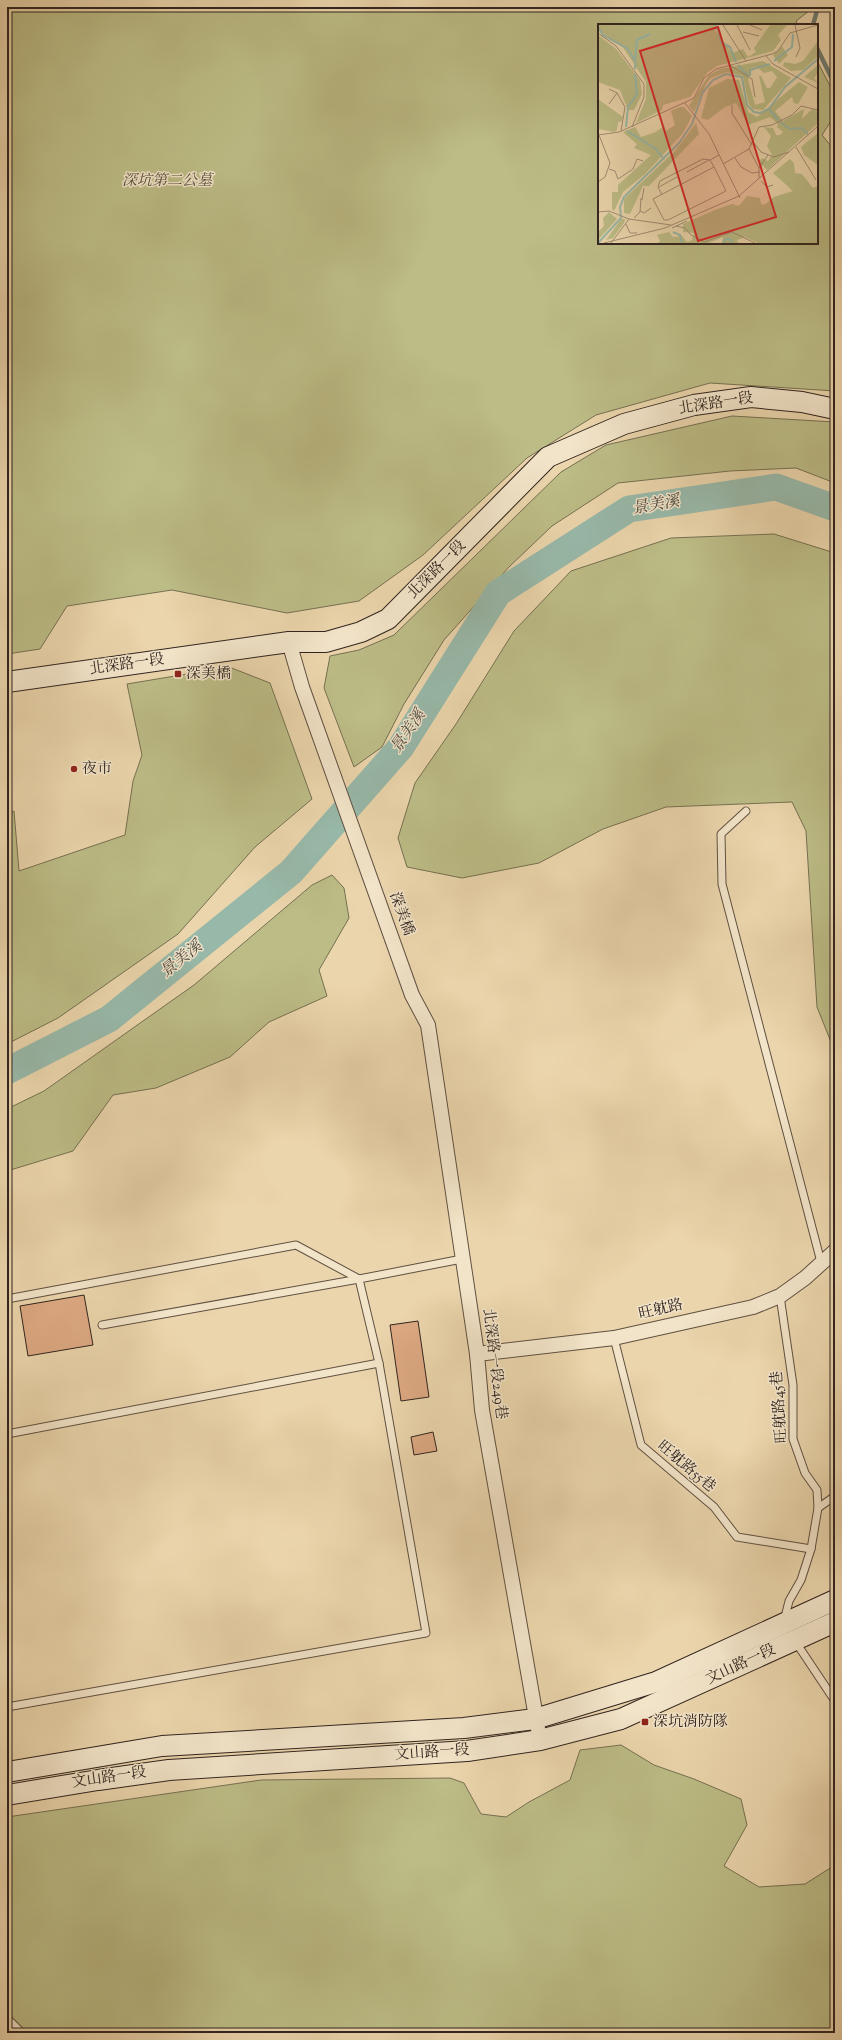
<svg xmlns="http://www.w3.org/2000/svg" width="842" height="2040" viewBox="0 0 842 2040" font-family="'Sorts Mill Goudy','Noto Serif TC',serif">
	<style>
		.green { fill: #bcbc86; stroke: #767052 }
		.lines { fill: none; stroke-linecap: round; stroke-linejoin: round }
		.stream { stroke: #6f7d72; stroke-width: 4.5 }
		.river { stroke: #98b9aa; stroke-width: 27 }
		.building { fill: #dda983; stroke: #31241f }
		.lane-casing { stroke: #605042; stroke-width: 9 }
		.street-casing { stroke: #605042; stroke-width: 16 }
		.secondary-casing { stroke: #31241f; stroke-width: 22 }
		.lane { stroke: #f2e4c9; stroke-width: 7 }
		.street { stroke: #f2e4c9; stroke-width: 14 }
		.secondary { stroke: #f2e4c9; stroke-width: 20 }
		.poi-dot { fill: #8f2418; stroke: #f2e4c9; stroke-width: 1.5 }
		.labels { text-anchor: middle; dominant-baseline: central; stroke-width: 3; stroke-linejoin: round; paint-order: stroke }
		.park-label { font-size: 15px; font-style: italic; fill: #544a39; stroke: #f2e4c9 }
		.street-label { font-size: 15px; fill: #31241f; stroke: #f2e4c9 }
		.poi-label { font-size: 15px; fill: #31241f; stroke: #f2e4c9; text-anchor: start }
		.water-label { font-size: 16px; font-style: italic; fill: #4b4942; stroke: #f2e4c9 }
		.inset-river { fill: none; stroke: #98b9aa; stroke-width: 2 }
		.inset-road { fill: none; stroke: #a18e74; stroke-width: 1 }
		.view { fill: #d62828; fill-opacity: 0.15; stroke: #d62828; stroke-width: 2 }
		.inset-edge { fill: none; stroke: #31241f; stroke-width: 2 }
	</style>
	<rect width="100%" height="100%" fill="#ebd5ac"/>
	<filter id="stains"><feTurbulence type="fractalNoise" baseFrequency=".005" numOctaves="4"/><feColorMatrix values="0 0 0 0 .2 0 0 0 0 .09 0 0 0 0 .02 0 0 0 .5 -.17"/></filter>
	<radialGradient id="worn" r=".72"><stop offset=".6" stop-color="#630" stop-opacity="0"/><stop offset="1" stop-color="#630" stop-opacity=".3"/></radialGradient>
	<g class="green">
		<path d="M7,7H814L796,21L798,25H599V243H817V61L835,95V115L822,135L835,151V391L710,383L596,415L527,458L423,555L359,601L287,613L172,590L67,606L40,649L7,654Z"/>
		<path d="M732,416L835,422V483L796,468L730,471L618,483L552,526L509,567L444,640L404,704L382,747L354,767L324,688L330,656L359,650L394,635L561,472L606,445Z"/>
		<path d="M774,534L835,553V1052L817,1007L806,831L792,802L666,807L603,829L539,863L462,878L407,867L398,838L415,783L456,724L514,631L571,571L671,538Z"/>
		<path d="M229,667L270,683L312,799L255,847L178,934L58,1018L7,1044V815L14,811L19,871L125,835L133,781L142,755L127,684Z"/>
		<path d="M332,875L344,888L349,918L319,970L327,996L269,1022L230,1057L156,1088L113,1095L73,1151L7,1171V1109L44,1091L194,985L312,885Z"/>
		<path d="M621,1745L654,1765L694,1779L741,1799L747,1825L724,1866L759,1887L805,1884L835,1865V2033H7V1817L261,1780L450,1778L464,1783L481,1814L506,1817L529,1802L570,1780L580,1750Z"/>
	</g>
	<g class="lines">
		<g class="stream">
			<path d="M813,25L818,7"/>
			<path d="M817,48L835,85"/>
			<path d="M835,172V178"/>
		</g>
		<path class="river" d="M7,1071L109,1019L291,872L401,747L498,593L629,509L776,487L835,508"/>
	</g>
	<g class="building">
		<path d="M84,1295L93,1345L28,1356L20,1306Z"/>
		<path d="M418,1321L429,1397L401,1401L390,1325Z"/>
		<path d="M433,1432L437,1451L414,1455L411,1437Z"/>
	</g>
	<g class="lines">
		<g class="lane-casing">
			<g id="lane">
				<path d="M746,811L721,834L722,884L821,1262"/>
				<path d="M780,1296L793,1385V1439L805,1473L817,1490L818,1508L811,1549L801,1580L789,1601L784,1621"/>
				<path d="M7,1299L296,1245L359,1279"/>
				<path d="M102,1325L359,1279"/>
				<path d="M614,1338L641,1445L714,1507L737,1537L811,1549"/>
				<path d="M7,1434L379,1363"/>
				<path d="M818,1508L835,1496"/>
				<path d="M795,1641L835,1701"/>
				<path d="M7,1707L426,1633L379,1363L359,1279L462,1259"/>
			</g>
		</g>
		<g class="street-casing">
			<g id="street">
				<path d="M289,642L302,687L412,995L428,1025L477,1354L482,1410L540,1740"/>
				<path d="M477,1354L614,1338L753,1307L780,1296L805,1278L835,1251"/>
				<path d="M7,2023L17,2033"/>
			</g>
		</g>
		<g class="secondary-casing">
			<g id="secondary">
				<path d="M7,682L289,642H326L361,632L388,619L548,457L624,424L694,405L751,397L802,402L835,409"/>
				<path d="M7,1772L162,1746L464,1728L535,1719L656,1682L835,1600"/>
				<path d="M7,1795L98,1780L169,1770L467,1751L540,1740L621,1719L835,1622"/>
			</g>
		</g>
		<use href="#lane" class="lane"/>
		<use href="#street" class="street"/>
		<use href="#secondary" class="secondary"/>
	</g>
	<g class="poi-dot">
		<rect x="174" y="670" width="8" height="8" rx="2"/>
		<circle cx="74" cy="769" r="4"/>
		<rect x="641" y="1718" width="8" height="8" rx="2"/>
	</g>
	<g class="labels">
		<g class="park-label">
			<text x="167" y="181">深坑第二公墓</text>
		</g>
		<g class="street-label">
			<text transform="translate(716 404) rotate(-9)">北深路一段</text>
			<text transform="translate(437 570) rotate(-45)">北深路一段</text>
			<text transform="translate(127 665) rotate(-8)">北深路一段</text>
			<text transform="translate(401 914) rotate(70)">深美橋</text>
			<text transform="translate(661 1310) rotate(-13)">旺躭路</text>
			<text transform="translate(494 1364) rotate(83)">北深路一段249巷</text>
			<text transform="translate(780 1407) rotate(-94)">旺躭路45巷</text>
			<text transform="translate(686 1467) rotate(40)">旺躭路55巷</text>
			<text transform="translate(741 1665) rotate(-25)">文山路一段</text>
			<text transform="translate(432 1753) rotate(-4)">文山路一段</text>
			<text transform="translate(109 1778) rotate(-8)">文山路一段</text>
		</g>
		<g class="poi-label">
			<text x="186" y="674">深美橋</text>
			<text x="82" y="769">夜市</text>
			<text x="653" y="1722">深坑消防隊</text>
		</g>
		<g class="water-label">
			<text transform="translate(656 506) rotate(-10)">景美溪</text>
			<text transform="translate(409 732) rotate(-56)">景美溪</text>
			<text transform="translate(182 960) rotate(-39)">景美溪</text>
		</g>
	</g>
	<g transform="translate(598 24)">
		<rect width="220" height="220" fill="#ebd5ac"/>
		<path d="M0,1H118L117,6L134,29L145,25L150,33L158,28L156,24L172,1H189L180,11L183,16L175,27L119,42L109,49L92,73L65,81L64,86L38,99L48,75V58L24,22L0,6ZM0,11L18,25L42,56L44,70L36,86H30L22,66L0,58ZM220,17V32L205,46L193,47L185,42L186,38L197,40L205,37ZM184,22L190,31L181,40L175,31ZM165,37L193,54L165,86L155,85L151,80L145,52L129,48L113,54L108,60L96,88L91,82L111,51L122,45ZM159,43L166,49L174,47L179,53L172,64H169L163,52H161L167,78L157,81L150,56L153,44ZM220,41V49L216,54L220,59L206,53ZM129,55L141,56L150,88L159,93L201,58L210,63L200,80L196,79L194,73L177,87L185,97L206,85L204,95L214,85L220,87V99L169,146L161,138L164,134L170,137L174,131L169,122L173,112L166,103L175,104L178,111H182L185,108L179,103L180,100L172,93L150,101L138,79L127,83L110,96L103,94L111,64ZM0,75L25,93L23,98H20L19,106L16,108L0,105ZM82,83H86L94,92L85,109L47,150L25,168L16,187L14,185V168H20V161L53,131L36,124L39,120L25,108L37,103L43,113L58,108L66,102L68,107L77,101L73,87ZM98,99L101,110L51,162H45L32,190L26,189V175L77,127ZM220,109V141L206,131L203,123ZM192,135L196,139L197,149L204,150L215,164L220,162V219H160L147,213L139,216L140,219H124L125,213L111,219H60L62,217L59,211L71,208L75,213L84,212L89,218L94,216L96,209L85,208V200L117,186L134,180L141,182L149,172L162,174L163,180L166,181L176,173L195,167L175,149ZM11,188L19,195L0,216V208L6,202L5,194ZM23,195H27L26,199L15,214L8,216Z" fill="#bcbc86" fill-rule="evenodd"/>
		<path class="inset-river" d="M118,1L124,19L132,23L138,38M0,3L5,11L30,25L37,37V45M37,35L39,16L52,10M176,37L194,23L195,10M140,41L150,52M152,52V46L172,40M171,85L180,96M182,98L192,105L203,104L210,110M28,103L30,83L39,70L37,50M29,107L58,125L65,134M75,208L82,211L84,219M0,219L23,194L22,183L26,173L81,119L94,100L105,68L115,56L128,50L144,53L149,81L156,88L162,89L171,85L187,63L220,35M125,219L128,215H132L134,219"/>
		<path class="inset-road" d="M125,1L148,37M139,1L152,26M152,1L164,6M197,1L202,24L198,33M145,8L161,12M0,9L18,22L46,60V73L34,103M168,32L175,40L220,65M132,41L154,55L157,73M11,65L19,69L27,83L23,107M87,79L111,110L142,174M11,80L19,69M134,81V89L154,121M0,111L21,108L90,77L96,74L106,54L118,45L174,30L180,27L192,9L220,1M156,119L163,128L176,133L191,128M198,123L218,156M151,125L161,144V154M137,134L143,143L154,149L162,148M125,140L151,125L161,103L174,101L194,91L203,82L220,86M116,143L55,175L66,196H70L128,167L116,143L112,136L121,131M161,144L170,131M11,145L17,147L20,155L35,145L39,135L45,137M89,148L111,136M163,157L169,163L175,161M0,158L7,153L12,139L1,111M61,163L79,153M64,171L60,163L62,157L105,135L112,136M44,176L46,164M42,187L46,189L53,184M0,188L11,187L31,195L73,201M36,194L42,188L43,174M28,200L32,209H39M78,202L87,204L93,211L106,218L134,208L157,219M74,204L89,197M6,219L67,204L141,172L220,102M13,219L31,195"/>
		<path class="view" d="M120,3L178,193L100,217L42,27Z"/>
		<rect width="220" height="220" class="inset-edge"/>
	</g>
	<rect width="842" height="2040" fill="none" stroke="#ebd5ac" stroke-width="24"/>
	<rect x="8" y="8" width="826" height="2024" fill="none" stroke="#31241f" stroke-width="2"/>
	<rect x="12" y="12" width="818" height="2016" fill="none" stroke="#31241f"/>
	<rect width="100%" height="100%" filter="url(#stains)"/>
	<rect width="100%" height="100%" fill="url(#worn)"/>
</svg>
